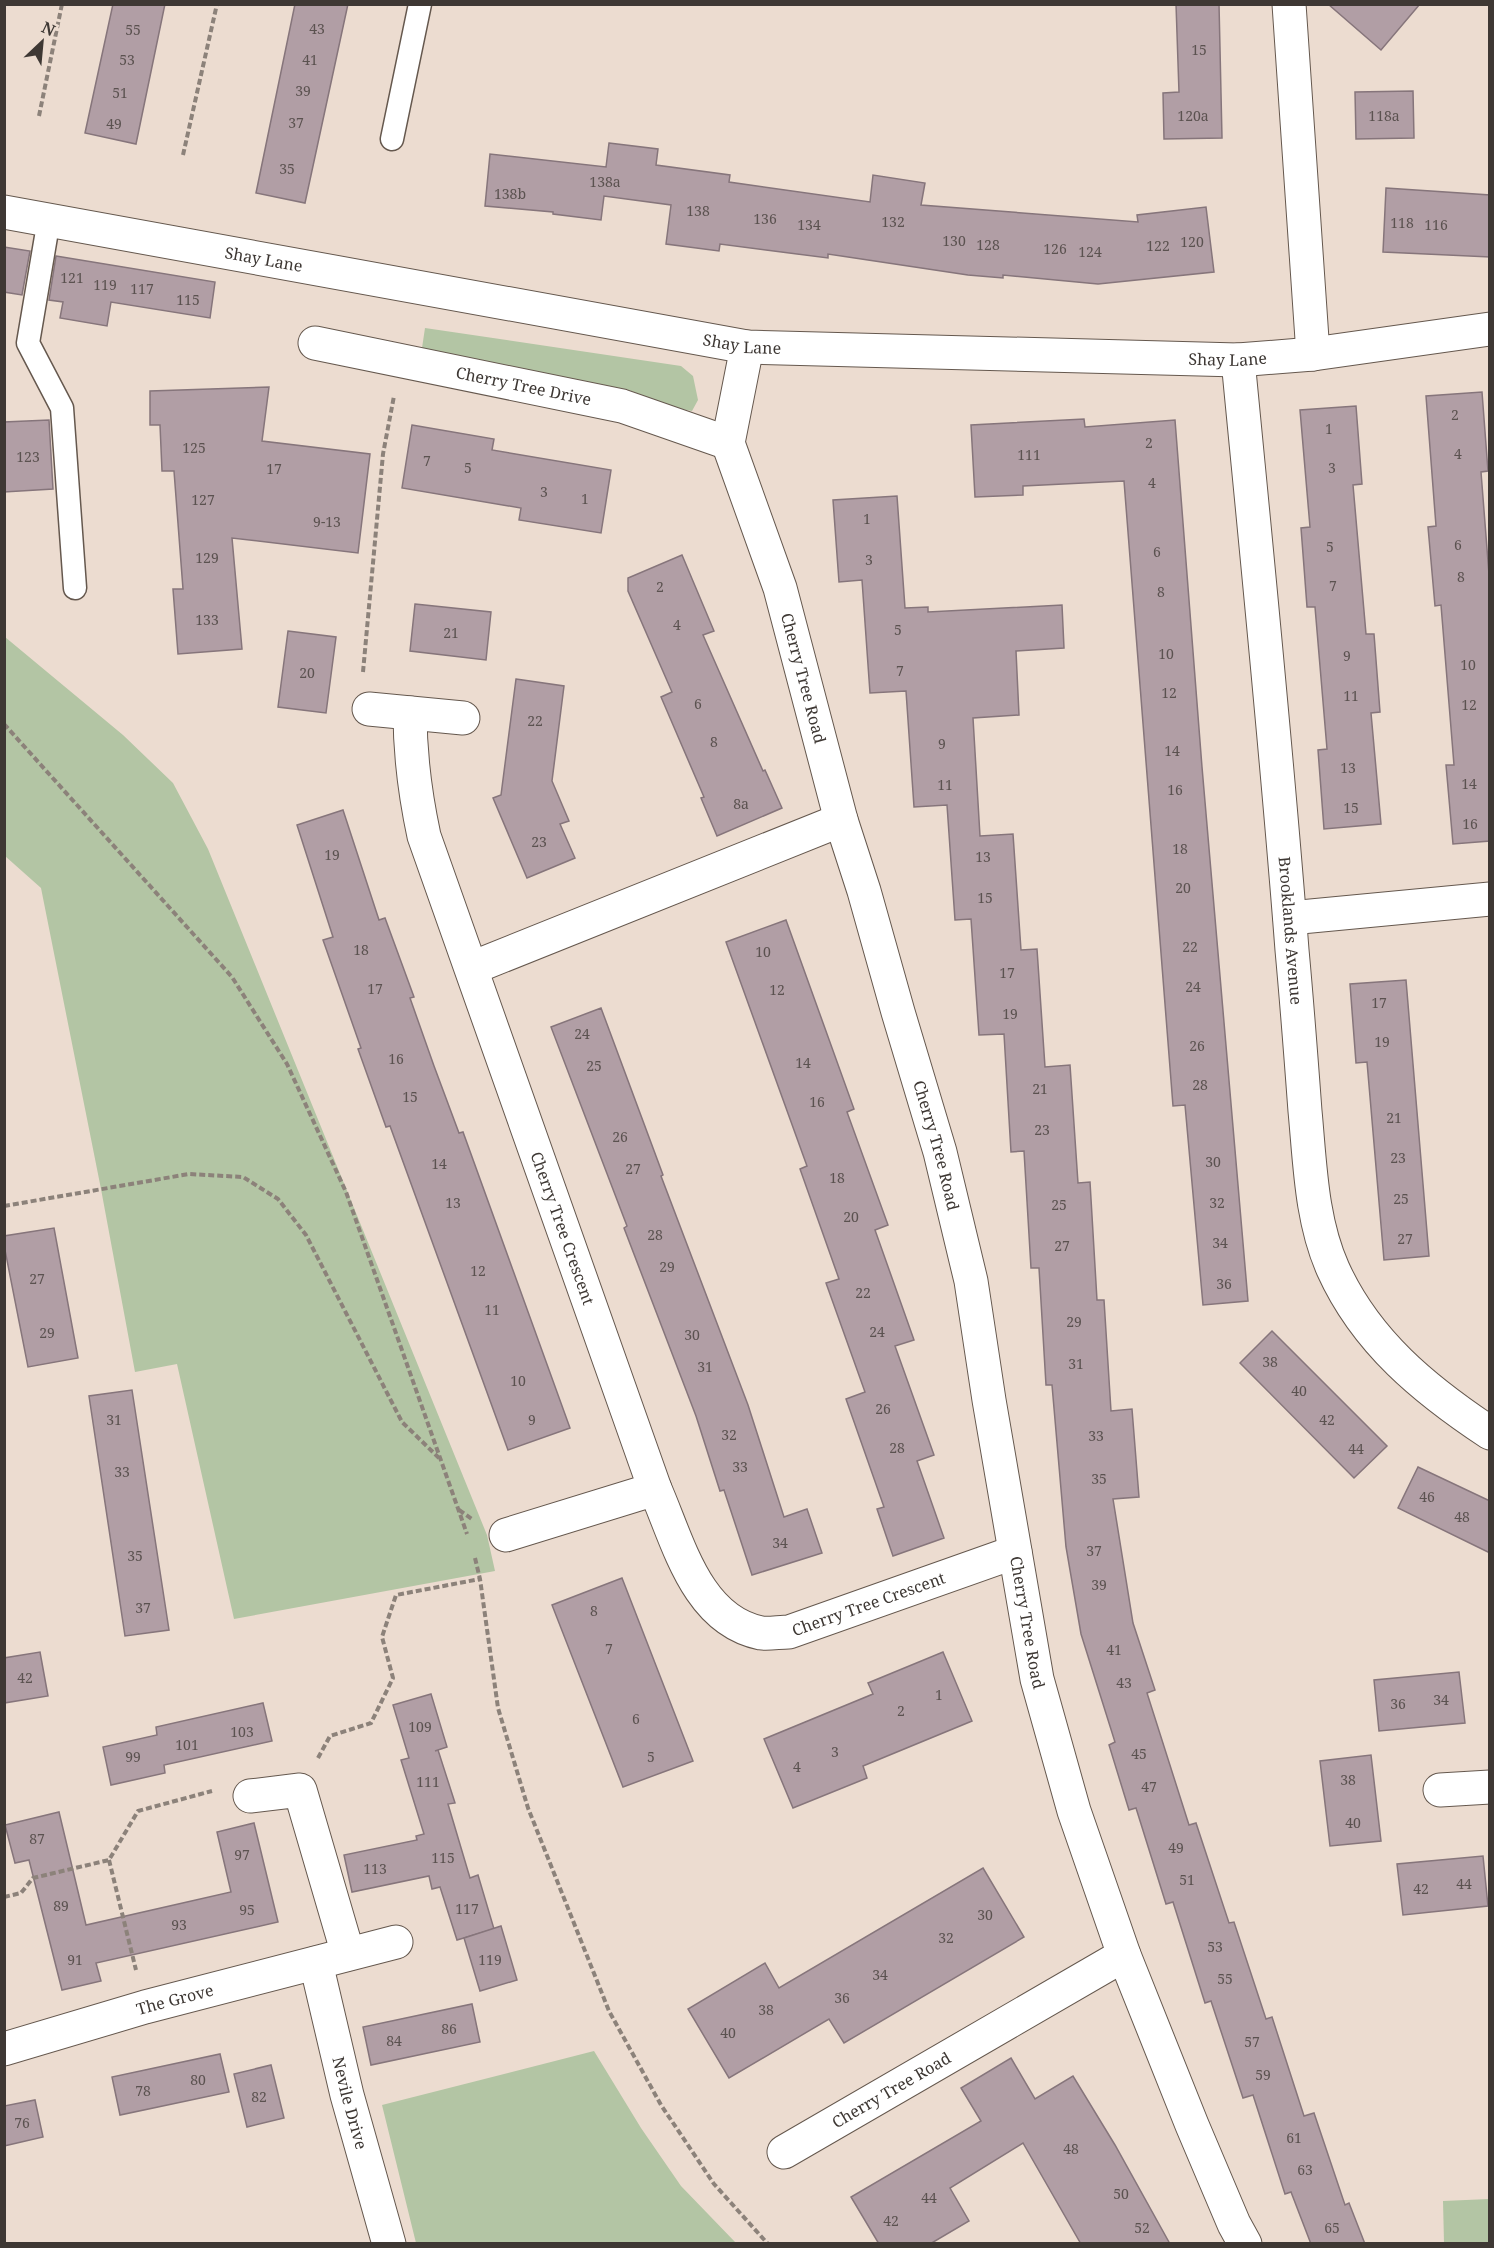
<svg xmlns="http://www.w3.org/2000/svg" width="1494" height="2248" viewBox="0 0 1494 2248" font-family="'Noto Serif',serif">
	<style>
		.green { fill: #b3c5a4 }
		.building { fill: #b19ea5; stroke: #86757b; stroke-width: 1.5 }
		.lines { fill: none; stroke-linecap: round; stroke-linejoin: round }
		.service-casing { stroke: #65584e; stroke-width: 25 }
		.minor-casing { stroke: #65584e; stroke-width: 35 }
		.secondary-casing { stroke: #65584e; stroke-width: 35 }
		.path { stroke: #8c827a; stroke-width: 4; stroke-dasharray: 6 3; stroke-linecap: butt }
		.service { stroke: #fff; stroke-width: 22 }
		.minor { stroke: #fff; stroke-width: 33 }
		.secondary { stroke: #fff; stroke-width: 33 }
		.labels { text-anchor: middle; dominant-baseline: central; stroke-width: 6; stroke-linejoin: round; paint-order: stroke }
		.number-label { font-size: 14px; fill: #5b5250 }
		.street-label { font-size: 16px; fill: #3e3834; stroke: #ecdcd0 }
	</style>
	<rect width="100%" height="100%" fill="#ecdcd0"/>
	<g class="green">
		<path d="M425,328L681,366L693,376L698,400L692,411L669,407L629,390L422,348Z"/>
		<path d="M5,637L123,735L173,783L208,849L487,1535L495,1571L234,1619L177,1364L135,1372L101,1189L41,888L5,856Z"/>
		<path d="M594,2051L641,2128L681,2186L736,2243H416L382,2105Z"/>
		<path d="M1489,2199V2243H1444L1443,2201Z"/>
	</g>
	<g class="building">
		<path d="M113,4H165L136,144L85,133Z"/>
		<path d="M295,4H348L305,203L256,193Z"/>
		<path d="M1176,4H1219L1222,138L1164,139L1163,93L1179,92Z"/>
		<path d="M1328,4H1420L1381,50Z"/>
		<path d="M1413,91L1414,138L1356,139L1355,92Z"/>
		<path d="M609,143L658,149L656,165L730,175L729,182L870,202L873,175L925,183L921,205L1138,222L1137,215L1206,207L1214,272L1098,284L1003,275V278L968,275L828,254V258L720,244L719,251L666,244L671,205L604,196L601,220L553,214V212L485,206L490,154L606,167Z"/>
		<path d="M1386,188L1490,195V257L1383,252Z"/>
		<path d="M4,247L30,251L22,295L4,292Z"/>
		<path d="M56,256L215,282L210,318L111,302L107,326L60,318L63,302L49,300Z"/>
		<path d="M269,387L262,441L370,454L358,553L232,538L242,649L178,654L173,589H183L174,471H162L160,425H150V391Z"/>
		<path d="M1482,392L1488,471L1481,472L1490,587V841L1453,844L1446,765H1454L1441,605L1435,606L1428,527L1436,526L1426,396Z"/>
		<path d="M1356,406L1362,484L1353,485L1366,634H1374L1380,712L1371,713L1381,824L1324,829L1318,750L1327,749L1315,607H1307L1304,567L1301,528L1310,527L1300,410Z"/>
		<path d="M1084,419L1085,427L1175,420L1202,767L1248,1301L1203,1305L1185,1105L1173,1106L1124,481L1023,486V495L975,497L971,425Z"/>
		<path d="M49,420L53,489L4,492V422Z"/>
		<path d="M412,425L494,439L492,450L611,470L601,533L519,520L521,508L402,488Z"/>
		<path d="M897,496L905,608L928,607V612L1062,605L1064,648L1016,651L1019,715L973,718L980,836L1013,834L1021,950L1037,949L1045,1067L1070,1065L1078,1183L1090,1182L1097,1300H1104L1111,1411L1132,1409L1139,1497L1113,1499L1133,1623L1155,1690L1147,1693L1189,1825L1196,1823L1229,1923L1234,1922L1266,2019L1272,2017L1304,2116L1314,2113L1345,2205L1349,2203L1365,2244H1311L1291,2192L1285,2194L1253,2095L1243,2098L1211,2001L1205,2003L1173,1902L1166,1904L1136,1808L1129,1810L1109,1745L1115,1742L1081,1634L1066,1547L1052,1385H1046L1039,1268H1031L1024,1151L1011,1152L1004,1034L979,1035L971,919L955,920L947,805L914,807L906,691L870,693L862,580L839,582L833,500Z"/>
		<path d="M682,555L714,631L703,635L763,771L765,770L782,808L717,836L701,798L704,797L661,697L672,692L628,591V578Z"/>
		<path d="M415,604L491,612L486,660L410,651Z"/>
		<path d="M288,631L336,637L326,713L278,707Z"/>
		<path d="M516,679L564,686L552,781L569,821L560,824L575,858L527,878L493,798L501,795Z"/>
		<path d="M343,810L379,920L385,918L414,997L410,998L434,1066L459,1133L463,1132L570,1428L508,1450L390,1126L386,1127L358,1049L361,1048L323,940L333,937L297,825Z"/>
		<path d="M786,920L854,1109L847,1112L888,1225L875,1230L914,1340L895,1346L934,1455L917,1461L944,1538L893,1556L877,1509L884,1507L846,1399L865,1392L826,1283L839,1279L800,1169L807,1166L726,942Z"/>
		<path d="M1406,980L1429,1256L1384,1260L1367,1062L1356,1063L1350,984Z"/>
		<path d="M601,1008L663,1175L661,1176L748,1405L784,1517L807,1509L822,1553L752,1575L724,1490L720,1491L696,1416L624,1228L627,1226L551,1027Z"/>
		<path d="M54,1228L78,1358L28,1367L4,1245V1236Z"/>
		<path d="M1272,1331L1387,1446L1354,1478L1240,1363Z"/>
		<path d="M132,1390L169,1630L125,1636L89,1396Z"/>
		<path d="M1418,1467L1490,1501V1553L1398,1508Z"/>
		<path d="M622,1578L693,1761L623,1787L552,1605Z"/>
		<path d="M40,1652L48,1696L4,1703V1658Z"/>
		<path d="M943,1652L972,1721L863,1766L867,1778L793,1808L764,1739L873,1694L868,1683Z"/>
		<path d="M1459,1672L1465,1723L1379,1731L1374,1680Z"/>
		<path d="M431,1694L447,1747L435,1751L438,1750L455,1803L448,1804L470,1878L478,1875L494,1929L457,1940L440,1887L432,1889L429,1876L352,1892L344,1855L417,1840L416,1836L424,1834L401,1760L409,1758L393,1705Z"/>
		<path d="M263,1703L272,1741L164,1765L165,1773L111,1785L103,1747L157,1735L156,1727Z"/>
		<path d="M1371,1755L1381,1841L1330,1846L1320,1761Z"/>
		<path d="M59,1812L86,1925L231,1892L217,1832L254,1823L278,1922L96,1963L101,1981L62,1990L29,1860L15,1863L5,1825Z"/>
		<path d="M1483,1856L1488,1906L1403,1915L1397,1864Z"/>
		<path d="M983,1868L1024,1937L844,2043L829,2019L729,2078L688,2009L765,1963L779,1988Z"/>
		<path d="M501,1926L517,1980L480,1991L464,1938Z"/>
		<path d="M472,2004L480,2042L371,2065L363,2027Z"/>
		<path d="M220,2054L229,2092L120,2115L112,2077Z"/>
		<path d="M1011,2058L1035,2099L1073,2076L1115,2145L1170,2244H1081L1023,2143L950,2188L969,2221L930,2244H879L851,2197L981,2121L961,2088Z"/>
		<path d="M271,2065L284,2118L247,2127L234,2074Z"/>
		<path d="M35,2100L43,2137L4,2146V2106Z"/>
	</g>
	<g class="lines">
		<g class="service-casing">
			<g id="service">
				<path d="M392,139L420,4"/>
				<path d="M49,219L28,343L62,408L75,588"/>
			</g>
		</g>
		<g class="minor-casing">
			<g id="minor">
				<path d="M1289,4L1313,354"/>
				<path id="s1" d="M315,343L622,406L728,443"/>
				<path id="s2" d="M747,347L728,443L780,588L841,820L864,891L898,1012L940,1152L971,1281L989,1400L1037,1679L1074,1811L1124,1955L1192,2125L1234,2224L1245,2244"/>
				<path id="s3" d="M1238,360C1257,557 1277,753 1292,950C1297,1004 1301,1057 1305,1111C1310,1163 1311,1220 1333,1269C1366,1342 1425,1390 1490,1433"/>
				<path d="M369,709L463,718"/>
				<path id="s4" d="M410,713C410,756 415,794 424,836L655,1489C678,1541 696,1620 761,1633C769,1634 780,1632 789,1632L1015,1552"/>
				<path d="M1290,918L1490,899"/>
				<path d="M472,968L841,820"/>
				<path d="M506,1535L655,1489"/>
				<path d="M1440,1790L1490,1787"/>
				<path d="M250,1796L300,1790L348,1954"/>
				<path id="s5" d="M316,1963L347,2095L389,2244"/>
				<path id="s6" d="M4,2049L145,2007L396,1942"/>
				<path id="s7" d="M784,2152L1124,1955"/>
			</g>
		</g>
		<g class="secondary-casing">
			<g id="secondary">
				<path id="s8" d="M4,212L747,347L1238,360L1313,354L1490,329"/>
			</g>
		</g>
		<g class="path">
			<path d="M39,116L62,4"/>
			<path d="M183,155L217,4"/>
			<path d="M363,672L383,454L394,396"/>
			<path d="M4,724L232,977L287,1064L346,1192L467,1534"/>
			<path d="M4,1206L189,1174L243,1177L278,1199L306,1235L402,1422L439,1458"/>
			<path d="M459,1510L472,1519"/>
			<path d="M475,1558L480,1579L498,1708L528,1808L609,2011L661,2105L714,2184L768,2244"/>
			<path d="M318,1758L330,1736L371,1723L393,1678L382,1637L396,1595L480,1579"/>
			<path d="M109,1860L136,1970"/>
			<path d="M4,1897L21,1893L33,1878L109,1860L138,1811L212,1791"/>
		</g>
		<use href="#service" class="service"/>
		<use href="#minor" class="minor"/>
		<use href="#secondary" class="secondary"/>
	</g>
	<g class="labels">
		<g class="number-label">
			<text x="317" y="28">43</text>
			<text x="133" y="29">55</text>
			<text x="1199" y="49">15</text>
			<text x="127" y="59">53</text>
			<text x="310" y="59">41</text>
			<text x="303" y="90">39</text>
			<text x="120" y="92">51</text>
			<text x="1193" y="115">120a</text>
			<text x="1384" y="115">118a</text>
			<text x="296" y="122">37</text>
			<text x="114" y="123">49</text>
			<text x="287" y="168">35</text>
			<text x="605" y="181">138a</text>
			<text x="510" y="193">138b</text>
			<text x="698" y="210">138</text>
			<text x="765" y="218">136</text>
			<text x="893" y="221">132</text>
			<text x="1402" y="222">118</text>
			<text x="809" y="224">134</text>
			<text x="1436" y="224">116</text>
			<text x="954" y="240">130</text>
			<text x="1192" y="241">120</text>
			<text x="988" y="244">128</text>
			<text x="1158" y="245">122</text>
			<text x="1055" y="248">126</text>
			<text x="1090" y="251">124</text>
			<text x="72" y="277">121</text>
			<text x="105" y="284">119</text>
			<text x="142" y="288">117</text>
			<text x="188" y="299">115</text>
			<text x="1455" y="414">2</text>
			<text x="1329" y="428">1</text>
			<text x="1149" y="442">2</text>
			<text x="194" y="447">125</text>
			<text x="1458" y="453">4</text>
			<text x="1029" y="454">111</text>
			<text x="28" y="456">123</text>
			<text x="427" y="460">7</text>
			<text x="468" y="467">5</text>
			<text x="1332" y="467">3</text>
			<text x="274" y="468">17</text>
			<text x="1152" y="482">4</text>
			<text x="544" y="491">3</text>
			<text x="585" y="498">1</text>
			<text x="203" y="499">127</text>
			<text x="867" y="518">1</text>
			<text x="327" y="521">9-13</text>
			<text x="1458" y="544">6</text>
			<text x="1330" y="546">5</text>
			<text x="1157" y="551">6</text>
			<text x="207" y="557">129</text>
			<text x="869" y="559">3</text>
			<text x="1461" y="576">8</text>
			<text x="1333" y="585">7</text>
			<text x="660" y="586">2</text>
			<text x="1161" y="591">8</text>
			<text x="207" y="619">133</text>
			<text x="677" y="624">4</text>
			<text x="898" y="629">5</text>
			<text x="451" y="632">21</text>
			<text x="1166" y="653">10</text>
			<text x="1347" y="655">9</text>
			<text x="1468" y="664">10</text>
			<text x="900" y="670">7</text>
			<text x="307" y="672">20</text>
			<text x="1169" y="692">12</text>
			<text x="1351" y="695">11</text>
			<text x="698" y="703">6</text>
			<text x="1469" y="704">12</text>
			<text x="535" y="720">22</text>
			<text x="714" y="741">8</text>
			<text x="942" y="743">9</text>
			<text x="1172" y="750">14</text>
			<text x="1348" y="767">13</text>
			<text x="1469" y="783">14</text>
			<text x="945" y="784">11</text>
			<text x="1175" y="789">16</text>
			<text x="741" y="803">8a</text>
			<text x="1351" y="807">15</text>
			<text x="1470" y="823">16</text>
			<text x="539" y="841">23</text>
			<text x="1180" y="848">18</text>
			<text x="332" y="854">19</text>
			<text x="983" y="856">13</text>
			<text x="1183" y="887">20</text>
			<text x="985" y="897">15</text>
			<text x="1190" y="946">22</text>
			<text x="361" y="949">18</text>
			<text x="763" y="951">10</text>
			<text x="1007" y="972">17</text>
			<text x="1193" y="986">24</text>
			<text x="375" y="988">17</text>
			<text x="777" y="989">12</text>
			<text x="1379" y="1002">17</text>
			<text x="1010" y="1013">19</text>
			<text x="582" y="1033">24</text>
			<text x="1382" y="1041">19</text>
			<text x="1197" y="1045">26</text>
			<text x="396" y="1058">16</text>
			<text x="803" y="1062">14</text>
			<text x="594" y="1065">25</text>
			<text x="1200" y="1084">28</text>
			<text x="1040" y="1088">21</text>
			<text x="410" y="1096">15</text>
			<text x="817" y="1101">16</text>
			<text x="1394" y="1117">21</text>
			<text x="1042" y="1129">23</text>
			<text x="620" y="1136">26</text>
			<text x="1398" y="1157">23</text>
			<text x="1213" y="1161">30</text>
			<text x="439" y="1163">14</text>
			<text x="633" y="1168">27</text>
			<text x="837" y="1177">18</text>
			<text x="1401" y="1198">25</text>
			<text x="453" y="1202">13</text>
			<text x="1217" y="1202">32</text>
			<text x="1059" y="1204">25</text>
			<text x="851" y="1216">20</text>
			<text x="655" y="1234">28</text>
			<text x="1405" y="1238">27</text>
			<text x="1220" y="1242">34</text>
			<text x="1062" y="1245">27</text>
			<text x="667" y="1266">29</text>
			<text x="478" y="1270">12</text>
			<text x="37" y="1278">27</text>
			<text x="1224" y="1283">36</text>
			<text x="863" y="1292">22</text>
			<text x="492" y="1309">11</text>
			<text x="1074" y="1321">29</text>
			<text x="877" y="1331">24</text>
			<text x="47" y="1332">29</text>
			<text x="692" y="1334">30</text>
			<text x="1270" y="1361">38</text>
			<text x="1076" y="1363">31</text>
			<text x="705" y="1366">31</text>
			<text x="518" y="1380">10</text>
			<text x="1299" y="1390">40</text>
			<text x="883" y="1408">26</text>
			<text x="114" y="1419">31</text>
			<text x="532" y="1419">9</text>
			<text x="1327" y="1419">42</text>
			<text x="729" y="1434">32</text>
			<text x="1096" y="1435">33</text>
			<text x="897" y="1447">28</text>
			<text x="1356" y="1448">44</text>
			<text x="740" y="1466">33</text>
			<text x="122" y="1471">33</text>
			<text x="1099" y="1478">35</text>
			<text x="1427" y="1496">46</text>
			<text x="1462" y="1516">48</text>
			<text x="780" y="1542">34</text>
			<text x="1094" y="1550">37</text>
			<text x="135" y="1555">35</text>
			<text x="1099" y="1584">39</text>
			<text x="143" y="1607">37</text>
			<text x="594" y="1610">8</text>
			<text x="609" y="1648">7</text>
			<text x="1114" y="1649">41</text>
			<text x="25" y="1677">42</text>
			<text x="1124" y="1682">43</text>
			<text x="939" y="1694">1</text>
			<text x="1441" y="1699">34</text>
			<text x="1398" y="1703">36</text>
			<text x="901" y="1710">2</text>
			<text x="636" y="1718">6</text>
			<text x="420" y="1726">109</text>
			<text x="242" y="1731">103</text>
			<text x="187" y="1744">101</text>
			<text x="835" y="1751">3</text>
			<text x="1139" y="1753">45</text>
			<text x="133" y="1756">99</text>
			<text x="651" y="1756">5</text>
			<text x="797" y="1766">4</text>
			<text x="1348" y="1779">38</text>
			<text x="428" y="1781">111</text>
			<text x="1149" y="1786">47</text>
			<text x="1353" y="1822">40</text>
			<text x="37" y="1838">87</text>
			<text x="1176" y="1847">49</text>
			<text x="242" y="1854">97</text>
			<text x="443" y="1857">115</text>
			<text x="375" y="1868">113</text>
			<text x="1187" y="1879">51</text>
			<text x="1464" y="1883">44</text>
			<text x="1421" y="1888">42</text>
			<text x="61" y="1905">89</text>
			<text x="467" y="1908">117</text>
			<text x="247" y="1909">95</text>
			<text x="985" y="1914">30</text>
			<text x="179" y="1924">93</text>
			<text x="946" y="1937">32</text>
			<text x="1215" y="1946">53</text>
			<text x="75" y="1959">91</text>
			<text x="490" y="1959">119</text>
			<text x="880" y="1974">34</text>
			<text x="1225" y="1978">55</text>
			<text x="842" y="1997">36</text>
			<text x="766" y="2009">38</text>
			<text x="449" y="2028">86</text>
			<text x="728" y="2032">40</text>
			<text x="394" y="2040">84</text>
			<text x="1252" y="2041">57</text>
			<text x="1263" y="2074">59</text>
			<text x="198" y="2079">80</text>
			<text x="143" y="2090">78</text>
			<text x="259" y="2096">82</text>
			<text x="22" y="2122">76</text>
			<text x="1294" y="2137">61</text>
			<text x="1071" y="2148">48</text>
			<text x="1305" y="2169">63</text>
			<text x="1121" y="2193">50</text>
			<text x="929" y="2197">44</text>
			<text x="891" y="2220">42</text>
			<text x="1142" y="2227">52</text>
			<text x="1332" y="2227">65</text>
		</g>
		<g class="street-label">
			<text stroke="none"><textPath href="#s8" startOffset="264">Shay Lane</textPath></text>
			<text stroke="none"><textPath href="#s8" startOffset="750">Shay Lane</textPath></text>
			<text stroke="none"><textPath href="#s8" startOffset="1236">Shay Lane</textPath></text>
			<text stroke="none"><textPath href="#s1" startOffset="213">Cherry Tree Drive</textPath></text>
			<text stroke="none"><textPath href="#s2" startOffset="345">Cherry Tree Road</textPath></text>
			<text stroke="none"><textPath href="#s3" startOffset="573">Brooklands Avenue</textPath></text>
			<text stroke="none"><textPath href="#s2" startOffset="831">Cherry Tree Road</textPath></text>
			<text stroke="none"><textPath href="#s4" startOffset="540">Cherry Tree Crescent</textPath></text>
			<text stroke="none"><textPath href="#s4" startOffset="1116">Cherry Tree Crescent</textPath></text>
			<text stroke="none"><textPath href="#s2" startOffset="1317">Cherry Tree Road</textPath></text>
			<text stroke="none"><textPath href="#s6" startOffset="178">The Grove</textPath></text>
			<text stroke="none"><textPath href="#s7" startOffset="124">Cherry Tree Road</textPath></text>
			<text stroke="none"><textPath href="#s5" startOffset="144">Nevile Drive</textPath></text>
		</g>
	</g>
	<rect width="1494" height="2248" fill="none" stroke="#3e3834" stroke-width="12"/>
	<g transform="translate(42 42) rotate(26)" stroke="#ecdcd0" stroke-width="4.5" paint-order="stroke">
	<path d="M0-4.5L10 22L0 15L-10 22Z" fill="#3e3834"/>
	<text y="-9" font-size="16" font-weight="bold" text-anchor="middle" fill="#3e3834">N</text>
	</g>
</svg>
